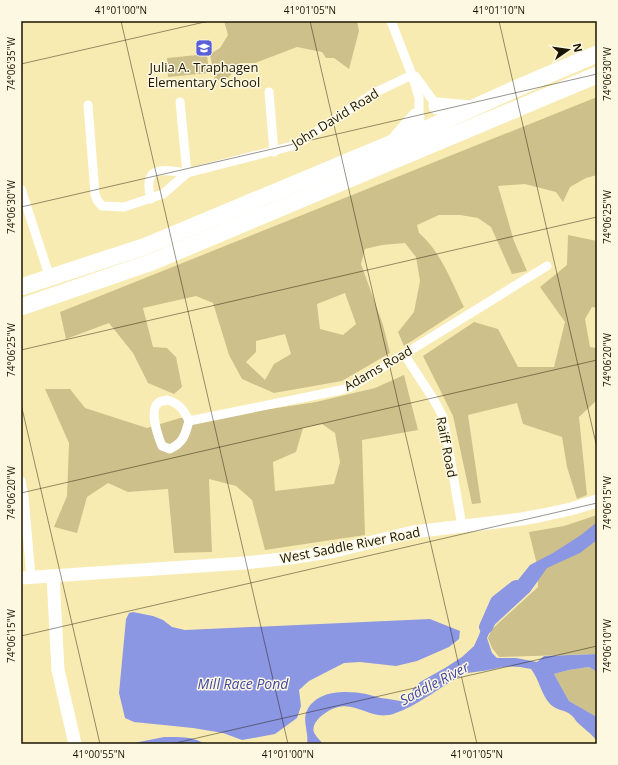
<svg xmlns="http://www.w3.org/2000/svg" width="618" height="765" viewBox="0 0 618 765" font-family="'Open Sans',sans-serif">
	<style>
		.green { fill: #cdc08a; fill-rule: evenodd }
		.water { fill: #8c97e3 }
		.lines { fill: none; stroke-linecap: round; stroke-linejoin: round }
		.river { stroke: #8c97e3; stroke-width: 14 }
		.street { stroke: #fff; stroke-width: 9 }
		.secondary { stroke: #fff; stroke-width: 13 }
		.highway { stroke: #fff; stroke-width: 17 }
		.ticks { fill: none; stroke: #1a1502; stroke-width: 1; stroke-opacity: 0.45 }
		.labels { text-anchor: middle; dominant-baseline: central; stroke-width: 3; stroke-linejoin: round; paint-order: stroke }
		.poi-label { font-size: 13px; fill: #1a1502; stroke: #fdf8e1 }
		.street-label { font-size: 13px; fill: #1a1502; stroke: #fdf8e1 }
		.water-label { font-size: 14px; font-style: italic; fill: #454aa4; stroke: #fdf8e1 }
		.neatline { fill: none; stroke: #1a1502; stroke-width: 1.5 }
		.ticks-label { font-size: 10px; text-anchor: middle; fill: #1a1502 }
	</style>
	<rect width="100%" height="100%" fill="#f8ebb2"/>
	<g class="green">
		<path d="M224,21H357L359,31L349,69L334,58H326L322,52L297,47L255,63H241L228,78L215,81L210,54L220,48L228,35Z"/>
		<path d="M207,54L209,73L168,77L167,58Z"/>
		<path d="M597,97V175L586,178L570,187L563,202L556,192L525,184L498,186L514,241L527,271L512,274L491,227L478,218L460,215H439L417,225L419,233C440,250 452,283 464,307L404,346L398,332L414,312L420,281L416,257L405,243L382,245L365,249L361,264L383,325L390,353L342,381L274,393L242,379L229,355L213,303L196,296L143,308L153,347L167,348L176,357L182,387L174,394L148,383L133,353L109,323L66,339L60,312ZM345,293L356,324L343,335L320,329L317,304ZM285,334L291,354L274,364L265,380L246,362L256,352V341Z"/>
		<path d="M568,235L597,241V308L592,307L585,319L590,347L597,348V400L579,417L587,495L577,499L567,467L562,437L523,424L517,403L468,415L481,503L472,504L453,416L423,356L474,322L498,329L518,367H554L565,322L540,287L567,265Z"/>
		<path d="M404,375L418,430L362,440L365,535L265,550L252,500L236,486L209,479L212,552L174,553L168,489L128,492L108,483L87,497L77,533L54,527L67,496L69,443L45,389H70L85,408L147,428L180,418L219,417L316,402L375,388ZM322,424L335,433L340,462L334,484L275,491L273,462L296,452L303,428Z"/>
		<path d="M597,515V654L499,657L492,648L488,638L492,629L538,587L537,565L529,532L564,526Z"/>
		<path d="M589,667L597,672V717L569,701L554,674L569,670Z"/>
	</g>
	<g class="water">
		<path d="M597,522V540L580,553L547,568L530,592L492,627L487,638L492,653L497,658H516L537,662L544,656L597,654V672L589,667L569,670L554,674L569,701L597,717V741C591,733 584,729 577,722C575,720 574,717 571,715C564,709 557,711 550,704C541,694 539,679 531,669C509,664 504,667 483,671C477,672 470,672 465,674C440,686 420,705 393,714C367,722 352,693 324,714C318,718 310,727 315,734C317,738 320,740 323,744H307C309,734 303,723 306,713C314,690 346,690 366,694C371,695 376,697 381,698C389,699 397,700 405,702L413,689L420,682L445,668L462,657L474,646L479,635L485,618L494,610L504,594L518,580L530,565L553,553L581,535Z"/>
		<path d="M133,612L153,616L163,620L172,627L185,630L430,619L460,631L459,639L449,647L417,661L396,666L360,662L344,663L309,681L299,690L301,706L297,718L275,734L259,737L242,740L223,733L193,728L134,722L125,718L119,693L126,619L129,613Z"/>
		<path d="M164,737C178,737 193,736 205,744H129Z"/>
	</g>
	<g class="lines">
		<path class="river" d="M486,627L497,602L516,587"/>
		<g class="street">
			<path d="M391,21L412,75L419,98V112L416,117"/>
			<path d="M415,76L437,106"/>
			<path d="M269,92L274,152"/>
			<path d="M88,105L95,194L97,200L102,206L124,207L163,194L187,173L180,102"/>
			<path d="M21,189L50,278"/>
			<path d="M151,199C142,166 161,169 187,173L292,146L304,140L374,93L412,75"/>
			<path d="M404,354L434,400L443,417L462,526"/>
			<path d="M167,400C179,403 184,410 189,421C185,435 184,442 170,449L162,446C158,436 149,411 158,403C160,401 164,401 167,400Z"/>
			<path d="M189,421L341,390L351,387L547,266"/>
			<path d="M21,481L24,497L31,577"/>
		</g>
		<g class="secondary">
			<path d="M53,576L58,670L75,744"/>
			<path d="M21,578L245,563L290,558L335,551L413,532L522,519L543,515L571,509L597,501"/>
		</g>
		<g class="highway">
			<path d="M437,106L470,109"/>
			<path d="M396,140L416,117"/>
			<path d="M21,287L146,246L433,126L515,89L597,54"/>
			<path d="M21,307L152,262L597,75"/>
		</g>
	</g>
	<path class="ticks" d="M121,21L288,744M310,21L477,744M499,21L597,448M21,64L209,21M21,207L597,74M21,350L597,217M21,404L100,744M21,493L597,360M21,636L597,503M171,744L597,646"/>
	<defs>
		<g id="school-square" transform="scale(0.9)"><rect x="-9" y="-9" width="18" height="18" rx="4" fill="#595fd7" stroke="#fdf8e1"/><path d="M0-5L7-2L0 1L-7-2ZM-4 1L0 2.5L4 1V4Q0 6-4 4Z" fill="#fff"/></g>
	</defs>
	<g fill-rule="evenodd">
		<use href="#school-square" x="204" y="48"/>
	</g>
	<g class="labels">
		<g class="poi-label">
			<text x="204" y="67">Julia A. Traphagen<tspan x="204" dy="15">Elementary School</tspan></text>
		</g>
		<g class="street-label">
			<text transform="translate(335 118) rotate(-32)">John David Road</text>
			<text transform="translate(378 368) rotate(-30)">Adams Road</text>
			<text transform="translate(447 447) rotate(79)">Raiff Road</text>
			<text transform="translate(350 545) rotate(-11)">West Saddle River Road</text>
		</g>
		<g class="water-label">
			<text x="243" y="683">Mill Race Pond</text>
			<text transform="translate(434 683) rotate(-28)">Saddle River</text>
		</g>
	</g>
	<rect width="618" height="765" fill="none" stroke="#fdf8e1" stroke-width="44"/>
	<g transform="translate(568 50) rotate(77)" stroke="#fdf8e1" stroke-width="3" paint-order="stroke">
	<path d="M0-3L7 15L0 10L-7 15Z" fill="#1a1502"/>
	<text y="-6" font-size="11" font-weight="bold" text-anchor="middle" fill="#1a1502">N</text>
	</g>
	<rect x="22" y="22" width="574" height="721" class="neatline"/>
	<g class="ticks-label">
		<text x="121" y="14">41°01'00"N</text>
		<text x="310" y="14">41°01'05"N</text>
		<text x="499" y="14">41°01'10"N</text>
		<text transform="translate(11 64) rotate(-90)" y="4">74°06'35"W</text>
		<text transform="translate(607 74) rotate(-90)" y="4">74°06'30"W</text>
		<text transform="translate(11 207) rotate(-90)" y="4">74°06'30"W</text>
		<text transform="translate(607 217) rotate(-90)" y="4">74°06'25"W</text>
		<text transform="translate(11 350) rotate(-90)" y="4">74°06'25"W</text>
		<text transform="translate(607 360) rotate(-90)" y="4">74°06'20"W</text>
		<text transform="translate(11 493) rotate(-90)" y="4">74°06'20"W</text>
		<text transform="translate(607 503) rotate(-90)" y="4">74°06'15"W</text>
		<text transform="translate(11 636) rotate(-90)" y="4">74°06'15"W</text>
		<text transform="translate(607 646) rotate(-90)" y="4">74°06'10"W</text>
		<text x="99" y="758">41°00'55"N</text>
		<text x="288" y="758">41°01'00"N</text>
		<text x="477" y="758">41°01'05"N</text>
	</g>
</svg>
